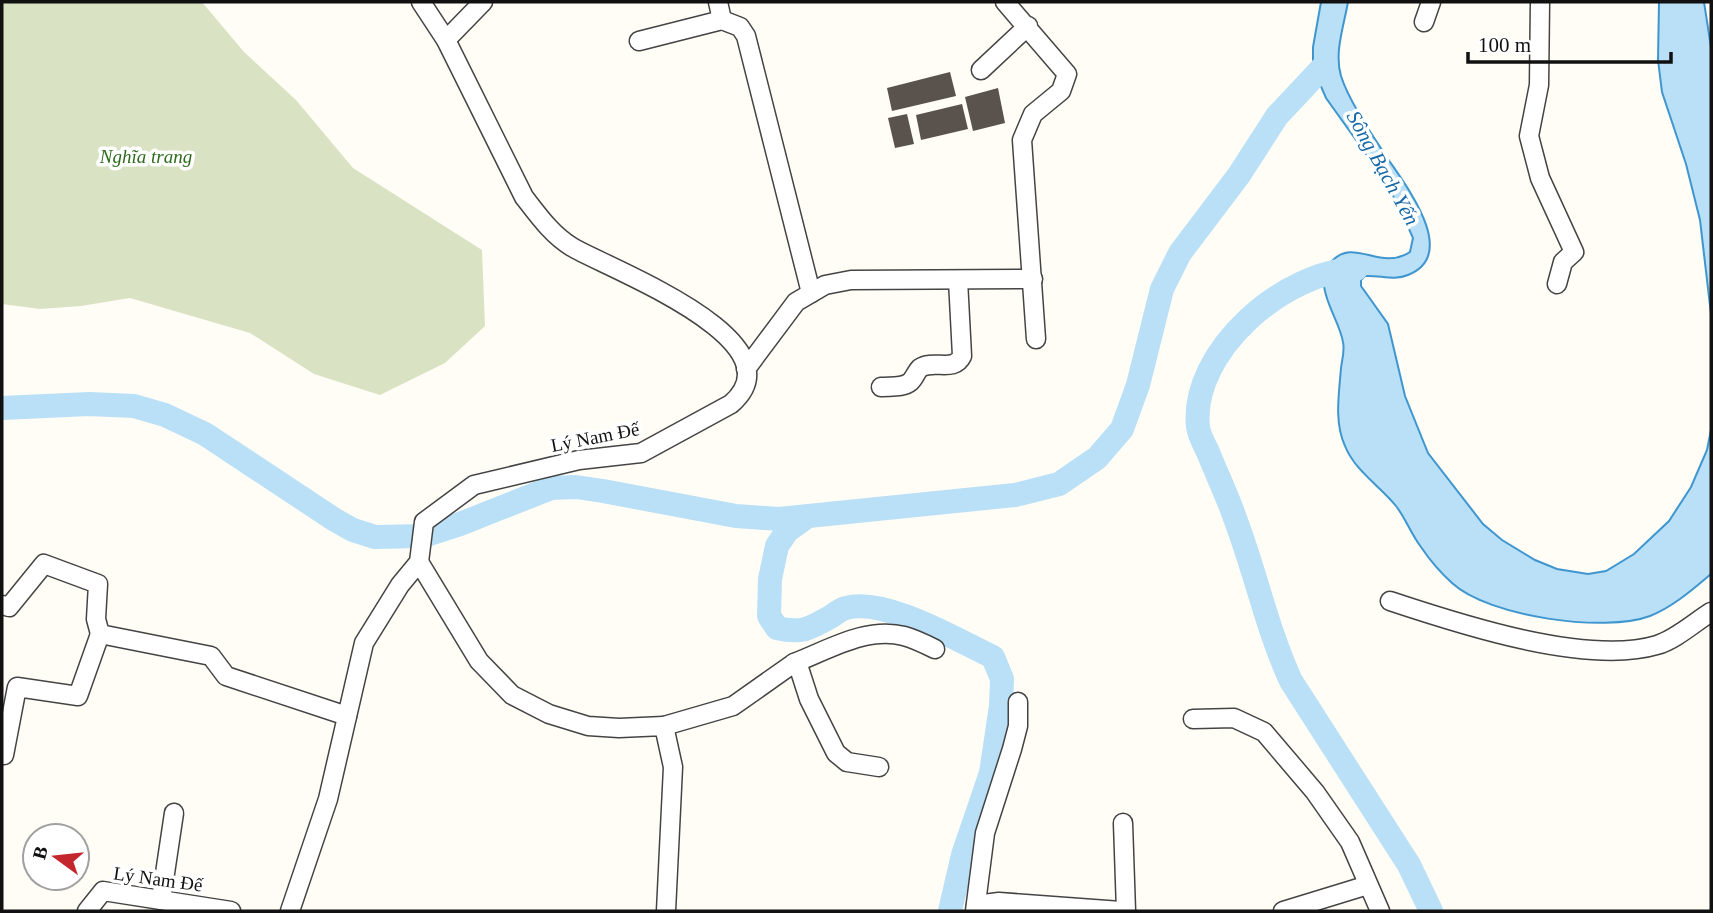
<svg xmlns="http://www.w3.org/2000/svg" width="1713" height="913" viewBox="0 0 1713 913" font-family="Georgia,serif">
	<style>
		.cemetery { fill: #d9e3c4 }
		.water { fill: #b9e0f7; stroke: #3f96cf; stroke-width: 2 }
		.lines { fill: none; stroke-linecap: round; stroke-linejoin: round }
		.river { stroke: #b9e0f7; stroke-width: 24 }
		.building { fill: #5a524d }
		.minor-casing { stroke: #444; stroke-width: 21 }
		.minor { stroke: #fff; stroke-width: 18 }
		.labels { text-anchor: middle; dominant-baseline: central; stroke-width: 7; stroke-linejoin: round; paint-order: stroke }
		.park-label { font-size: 19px; font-style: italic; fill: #2f6b1f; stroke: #fff }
		.street-label { font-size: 19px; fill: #111; stroke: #fff }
		.water-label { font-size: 21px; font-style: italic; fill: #1768a6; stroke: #fff }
	</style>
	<rect width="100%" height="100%" fill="#fffdf5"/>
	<path class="cemetery" d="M2,2H202L244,52L296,100L353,168L482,250L485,326L445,363L380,395L314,374L250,333L130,298L81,306L40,309L2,304Z"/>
	<g class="water">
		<path d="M1321,2H1348C1344,25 1334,53 1341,76C1349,101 1371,133 1386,156C1403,182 1461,254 1408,275C1394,281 1380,275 1365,276L1361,280V286L1388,324L1405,396L1428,453L1483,524L1502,540L1535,560L1557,569L1588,574L1606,571L1634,554L1669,521L1691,487L1707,450L1711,430V574C1693,589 1673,607 1650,616C1605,633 1489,617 1452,583C1441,573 1429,559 1421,547C1411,534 1406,519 1396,506C1380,486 1355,471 1345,446C1334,422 1339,394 1341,368C1342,360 1345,350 1343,342C1339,317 1311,286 1331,262C1354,236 1379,272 1410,252L1413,238L1399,206L1376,168L1326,98L1313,68V47Z"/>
		<path d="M1659,2H1704L1711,47V314L1700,220L1686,164L1662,92L1658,60Z"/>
	</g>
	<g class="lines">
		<g class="river">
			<path d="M1356,269C1285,271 1190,351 1198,427C1199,435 1204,444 1208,452C1217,475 1228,497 1236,521C1256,574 1267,629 1291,681L1409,865L1431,911"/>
			<path d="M2,408L89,404L134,406L165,415L205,434L335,520L353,530L375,537L423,536L460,524L551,488L576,487L603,491L736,516L779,519L1015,495L1059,484L1097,458L1122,429L1138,385L1162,289L1180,253L1239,175L1277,116L1324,66"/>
			<path d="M808,516L787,531L777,546L770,579L769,616L777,628C802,634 811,628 832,616C836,613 842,609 846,608C885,597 957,640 993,657L1002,679L1001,706L991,773L963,855L950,911"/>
		</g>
	</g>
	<g class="building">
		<path d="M950,72L956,96L892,111L887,88Z"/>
		<path d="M998,88L1005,123L973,131L965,97Z"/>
		<path d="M962,104L968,129L921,140L916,115Z"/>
		<path d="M907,114L914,144L895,148L888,118Z"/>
	</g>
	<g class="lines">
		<g class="minor-casing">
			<g id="minor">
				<path d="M1005,2L1067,74L1061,91L1033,114L1022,140L1036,339"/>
				<path d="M1540,2L1539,85L1529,136L1540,178L1574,252L1563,262L1557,284"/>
				<path d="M722,20L740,27L746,36L811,293"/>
				<path d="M1424,22L1431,2"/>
				<path d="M446,40L483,2"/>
				<path d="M639,41L722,20L718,2"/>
				<path d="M981,70L1028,26"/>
				<path d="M746,369L796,302L825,285L851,280L1033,279"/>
				<path d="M881,387C890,386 903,388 910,382C914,379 916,372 920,368C934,359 954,373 962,356L958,280"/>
				<path d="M419,562L479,661L512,695L549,714L588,726L619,728L664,726L673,767L666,911"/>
				<path d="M1390,601C1459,624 1587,666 1657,645C1675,640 1695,622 1711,612"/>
				<path d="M2,605L9,607L44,564L98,584L96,619L100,634L211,656L226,676L347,716"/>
				<path d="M794,663C828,650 867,626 904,636C915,639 925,644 935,649"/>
				<path d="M1193,719L1234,718L1264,732L1315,792L1350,842L1380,911"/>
				<path d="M664,726L733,706L794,663L799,668L809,699L836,753L847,762L879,767"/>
				<path d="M4,755L17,687L78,696L100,634"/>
				<path d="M1123,823L1126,911"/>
				<path d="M161,900L174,813"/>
				<path d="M976,905L999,902L1121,911"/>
				<path d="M87,911L103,891L231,911"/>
				<path d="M290,911L328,799L364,643L400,585L419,562L424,522L474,485L579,460L641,453L731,404C804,341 607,268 572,247C552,235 538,215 524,197L446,40L421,2"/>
				<path d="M975,911L985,833L1012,749L1018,726V702"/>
				<path d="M1283,911L1368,885"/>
			</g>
		</g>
		<use href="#minor" class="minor"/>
	</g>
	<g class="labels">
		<g class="park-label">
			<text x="146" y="156">Nghĩa trang</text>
		</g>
		<g class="street-label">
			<text transform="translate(595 437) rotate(-11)">Lý Nam Đế</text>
			<text transform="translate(158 879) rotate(8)">Lý Nam Đế</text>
		</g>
		<g class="water-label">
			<text transform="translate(1383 168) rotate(61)">Sông Bạch Yến</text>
		</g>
	</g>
	<rect width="1713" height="913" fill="none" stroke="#111111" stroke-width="7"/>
	<g transform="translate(56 857) rotate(285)"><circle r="33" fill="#ffffff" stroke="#a0a0a0" stroke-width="2"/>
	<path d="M0-5L12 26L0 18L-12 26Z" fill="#c4262e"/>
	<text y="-10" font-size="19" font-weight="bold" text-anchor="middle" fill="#111111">B</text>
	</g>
	<path d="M1468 52v10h203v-10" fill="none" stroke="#111111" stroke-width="3.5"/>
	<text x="1478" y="52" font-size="21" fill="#111111" stroke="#ffffff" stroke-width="5" paint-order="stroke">100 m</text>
</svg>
